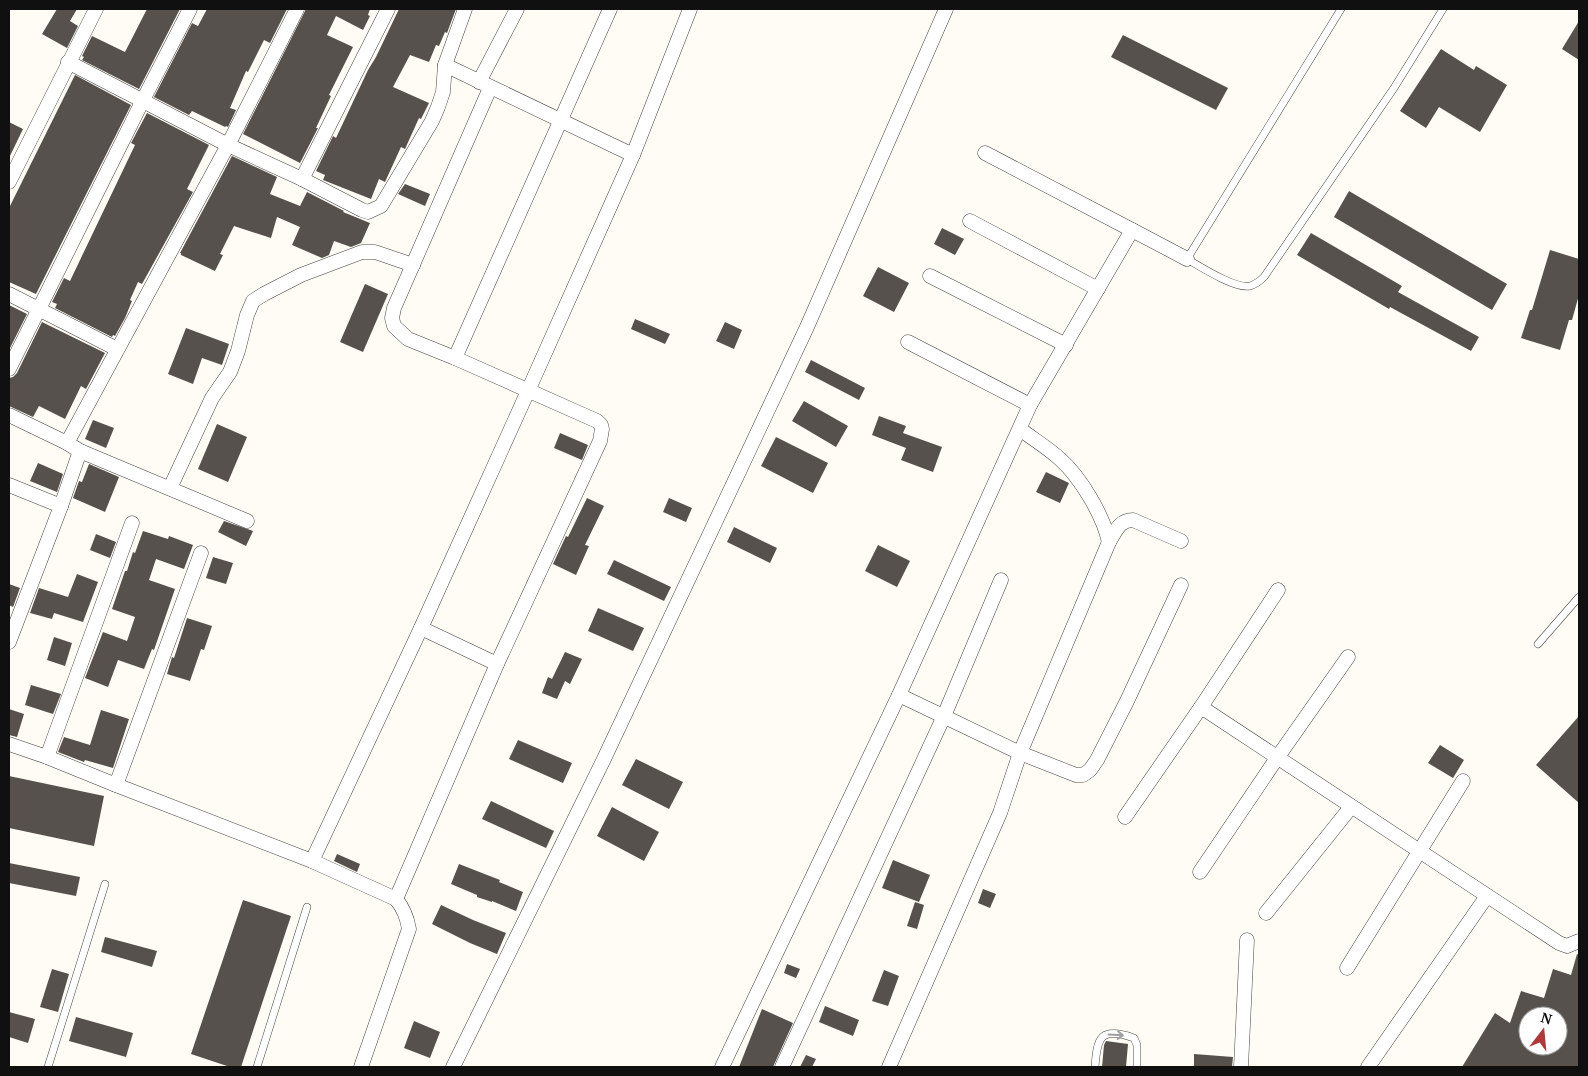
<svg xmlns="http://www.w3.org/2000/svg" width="1588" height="1076" viewBox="0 0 1588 1076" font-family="'PT Serif',serif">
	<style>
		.building { fill: #57514d; fill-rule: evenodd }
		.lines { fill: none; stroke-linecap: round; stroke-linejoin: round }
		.service-casing { stroke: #434343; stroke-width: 8 }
		.minor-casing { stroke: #434343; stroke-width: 15 }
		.service { stroke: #fff; stroke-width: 7 }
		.minor { stroke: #fff; stroke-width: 14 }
		.oneway { stroke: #9f9f9f }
	</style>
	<rect width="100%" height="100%" fill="#fefcf4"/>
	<g class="building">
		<path d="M57,9H77L70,21L78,26L67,48L42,34Z"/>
		<path d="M147,9H180L139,89L82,60L84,57L82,56L92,36L125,52Z"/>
		<path d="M207,9H287L270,43L264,40L248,72L246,71L230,108L236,110L228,127L226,126L225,127L192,111L189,115L154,97L192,23L198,26Z"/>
		<path d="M306,9H370L368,15L370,16L363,30L336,16L327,35L353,47L329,95L331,96L316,128H318L300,163L243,134Z"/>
		<path d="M399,9H456L447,33L445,32L439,46L436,45L429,62L410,55L393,87L429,103L421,119L419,118L405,149L401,147L385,182L379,179L371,199L323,180L325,175L316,171L333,136L336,138L368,70L376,57Z"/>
		<path d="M1579,21V60L1562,49Z"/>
		<path d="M1123,35L1228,88L1216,110L1111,57Z"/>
		<path d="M1441,49L1474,70L1476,66L1507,85L1480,132L1439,107L1426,128L1400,111Z"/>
		<path d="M75,75L131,105L36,294L9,282V208Z"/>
		<path d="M147,113L209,145L187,189L193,192L142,284L138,282L130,300L132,301L125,318L115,336L113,335L112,337L55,308L57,304L52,302L64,278L70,281L135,145L131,143Z"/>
		<path d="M9,122L23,129L9,158Z"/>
		<path d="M232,156L277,177L270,194L300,206L307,192L344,211L343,212L370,223L361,243L351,247L334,241L329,255L322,258L292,245L300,227L277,217L271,238L234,226L220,254L223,255L215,271L181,255V253H180Z"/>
		<path d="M405,184L430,194L425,206L398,194Z"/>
		<path d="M1349,191L1507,284L1492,310L1334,217Z"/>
		<path d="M942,228L964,239L955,255L934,244Z"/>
		<path d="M1311,233L1402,286L1398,292L1479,337L1471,351L1390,307L1389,309L1297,255Z"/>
		<path d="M1550,250L1579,259V295L1572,320H1569L1560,350L1521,338L1530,310H1532Z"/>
		<path d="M878,267L909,283L894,312L863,296Z"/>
		<path d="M365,284L388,294L363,352L340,342Z"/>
		<path d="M9,305L27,314L9,350Z"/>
		<path d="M635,319L670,334L665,344L631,329Z"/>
		<path d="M42,322L105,353L86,389L81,386L65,419L39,406L33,417L9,406V378L13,377L17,373Z"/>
		<path d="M725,322L742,330L734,349L716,341Z"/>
		<path d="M186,328L229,344L222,365L202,358L193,384L168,374Z"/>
		<path d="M811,360L865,388L859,400L805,372Z"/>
		<path d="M804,401L848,426L836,447L792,421Z"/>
		<path d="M879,416L906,426L903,433L942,447L933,472L901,460L906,448L872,435Z"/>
		<path d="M93,420L114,428L106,448L85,439Z"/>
		<path d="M217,424L247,437L228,482L198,469Z"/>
		<path d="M560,433L588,445L582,460L554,448Z"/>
		<path d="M776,437L828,463L813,493L761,466Z"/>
		<path d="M38,463L63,474L57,492L30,481Z"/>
		<path d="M89,464L119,477L105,512L73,498L79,481L82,482Z"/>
		<path d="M1046,472L1069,483L1060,503L1036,492Z"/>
		<path d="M587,498L604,506L585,545L589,546L576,575L553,564L566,536L568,537Z"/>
		<path d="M669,498L692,508L686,522L663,512Z"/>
		<path d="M224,521L253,531L246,546L218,532Z"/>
		<path d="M734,527L777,548L770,563L727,542Z"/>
		<path d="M143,531L168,539L169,536L193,545L184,569L156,559L149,580L175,589L154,650L152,649L144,669L118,660L108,687L85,678L103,632L127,641L135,617L112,609L125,571H127L133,552L135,553Z"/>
		<path d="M96,534L116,542L110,558L90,550Z"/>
		<path d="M878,545L910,561L897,587L865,571Z"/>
		<path d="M213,557L233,563L226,584L206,578Z"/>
		<path d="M614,560L671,587L664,601L607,574Z"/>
		<path d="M77,574L98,582L83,622L54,613L52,619L30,613L39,588L68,597Z"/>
		<path d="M9,584L20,588L13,607L9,605Z"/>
		<path d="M598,608L644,628L633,651L588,631Z"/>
		<path d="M187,618L212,626L204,650L201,649L190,681L167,674L172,657L174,658Z"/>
		<path d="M54,637L72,643L65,666L47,660Z"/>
		<path d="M565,652L582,659L570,684L565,681L557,699L542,693L548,677L552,679Z"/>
		<path d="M31,685L61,694L53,714L25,705Z"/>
		<path d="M9,709L24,714L17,737L9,735Z"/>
		<path d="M101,710L129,719L113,768L85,760L84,762L58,752L64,737L90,745Z"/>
		<path d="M1579,716V803L1536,765Z"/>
		<path d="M518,740L572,763L563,783L509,759Z"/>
		<path d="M1440,745L1464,760L1453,778L1428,763Z"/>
		<path d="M636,759L683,782L669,809L622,785Z"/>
		<path d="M9,776L104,796L94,846L9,828Z"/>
		<path d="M491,801L554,831L546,848L482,819Z"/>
		<path d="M612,807L659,832L644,861L597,836Z"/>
		<path d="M337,854L360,864L357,872L334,861Z"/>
		<path d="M893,860L930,875L919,902L882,888Z"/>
		<path d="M9,863L80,877L76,896L9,883Z"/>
		<path d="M459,864L500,880L499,882L523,892L516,911L492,901V902L477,897V895L451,884Z"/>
		<path d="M983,889L996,894L990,908L978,903Z"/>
		<path d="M243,900L291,916L241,1067H230L191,1054Z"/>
		<path d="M915,902L924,905L917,929L907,926Z"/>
		<path d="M441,905L473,920L506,933L497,954L470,943L432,924Z"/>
		<path d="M105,937L157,951L152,967L101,952Z"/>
		<path d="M1577,954L1579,955V1067H1462L1495,1013L1510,1023L1521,991L1544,998L1553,969L1571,975ZM1528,1016H1558V1046H1528Z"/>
		<path d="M787,964L800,969L796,978L784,973Z"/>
		<path d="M52,969L69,974L58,1012L40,1007Z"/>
		<path d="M884,970L899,976L888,1006L872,1001Z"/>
		<path d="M825,1006L859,1020L853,1036L819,1022Z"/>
		<path d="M762,1009L793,1023L773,1067H739Z"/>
		<path d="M9,1012L35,1019L28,1043L9,1037Z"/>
		<path d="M76,1017L133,1033L126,1057L69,1041Z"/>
		<path d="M414,1021L440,1032L430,1058L404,1048Z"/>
		<path d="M1106,1041L1128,1044L1126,1067H1102L1104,1045Z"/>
		<path d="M1194,1054L1233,1057L1232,1067H1194Z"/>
		<path d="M806,1055L816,1059L812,1067H800Z"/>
	</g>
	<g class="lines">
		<g class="service-casing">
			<g id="service">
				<path d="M1341,9L1187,259C1201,267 1235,289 1250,286C1256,284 1260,281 1264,277L1394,88L1443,9"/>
				<path d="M1538,644L1579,597"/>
				<path d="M48,1067L105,884"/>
				<path d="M257,1067L307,907"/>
				<path d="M1095,1067C1097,1038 1100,1026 1134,1038L1137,1045V1067"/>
			</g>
		</g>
		<g class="minor-casing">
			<g id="minor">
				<path d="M68,62L228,145L302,179L362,210L368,212L381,206L432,121L438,107L443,92L445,65L465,9"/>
				<path d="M445,65L633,155"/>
				<path d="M479,82L517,9"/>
				<path d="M985,153L1132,230"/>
				<path d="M302,179L388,9"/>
				<path d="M9,182L96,9"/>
				<path d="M970,221L1098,289"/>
				<path d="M930,276L1066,345"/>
				<path d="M9,294L117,349"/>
				<path d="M908,342L1030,405"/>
				<path d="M455,358L610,9"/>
				<path d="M9,369L143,100L190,9"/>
				<path d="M9,415L67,443L80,451L247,521"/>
				<path d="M1020,429C1033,439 1048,448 1060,459C1081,478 1103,515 1109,542"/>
				<path d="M67,443L228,145L297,9"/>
				<path d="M9,485L61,506"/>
				<path d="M170,488L212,398L230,372L238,351L247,315L253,301L264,294L301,275L362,252H375L413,265"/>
				<path d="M421,628L497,664"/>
				<path d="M9,642L61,506L80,451"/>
				<path d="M899,695L1020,753L1076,775H1083L1090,770L1097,760L1127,701L1181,585"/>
				<path d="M1201,707L1278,590"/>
				<path d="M9,744L47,757L116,785L312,861L396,899C404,909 407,917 409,929L361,1067"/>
				<path d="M47,757L132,523"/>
				<path d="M116,785L201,553"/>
				<path d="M1125,817L1201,707L1559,943L1567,946L1579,941"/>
				<path d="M312,861L421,628L528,391L633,155L690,9"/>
				<path d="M1200,872L1277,758L1348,657"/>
				<path d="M396,899L497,664L600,441L602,429L601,425L597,421L455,358L408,339L394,326L392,318L394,308L490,88"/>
				<path d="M1266,913L1351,807"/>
				<path d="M1347,968L1463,781"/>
				<path d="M453,1067L603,761L807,327L946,9"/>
				<path d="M722,1067L899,695L1030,405L1132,230L1187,259"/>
				<path d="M782,1067L944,716L1001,580"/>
				<path d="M889,1067L1000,813L1020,753L1109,542C1116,531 1119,520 1133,520L1181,541"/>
				<path d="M1241,1067L1247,940"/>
				<path d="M1368,1067L1487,896"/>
			</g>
		</g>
		<use href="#service" class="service"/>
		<use href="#minor" class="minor"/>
	</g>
	<defs><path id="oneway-shaft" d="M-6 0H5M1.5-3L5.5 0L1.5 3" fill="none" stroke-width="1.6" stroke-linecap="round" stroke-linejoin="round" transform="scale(1.25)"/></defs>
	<use class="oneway" href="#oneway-shaft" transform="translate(1116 1035) rotate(3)"/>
	<rect width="1588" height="1076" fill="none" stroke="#101010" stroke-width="20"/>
	<g transform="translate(1543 1031) rotate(16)"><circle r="24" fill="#ffffff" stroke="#9f9f9f"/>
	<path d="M0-4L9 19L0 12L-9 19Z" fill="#b13738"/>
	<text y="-8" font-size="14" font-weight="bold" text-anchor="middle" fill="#101010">N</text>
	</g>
</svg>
